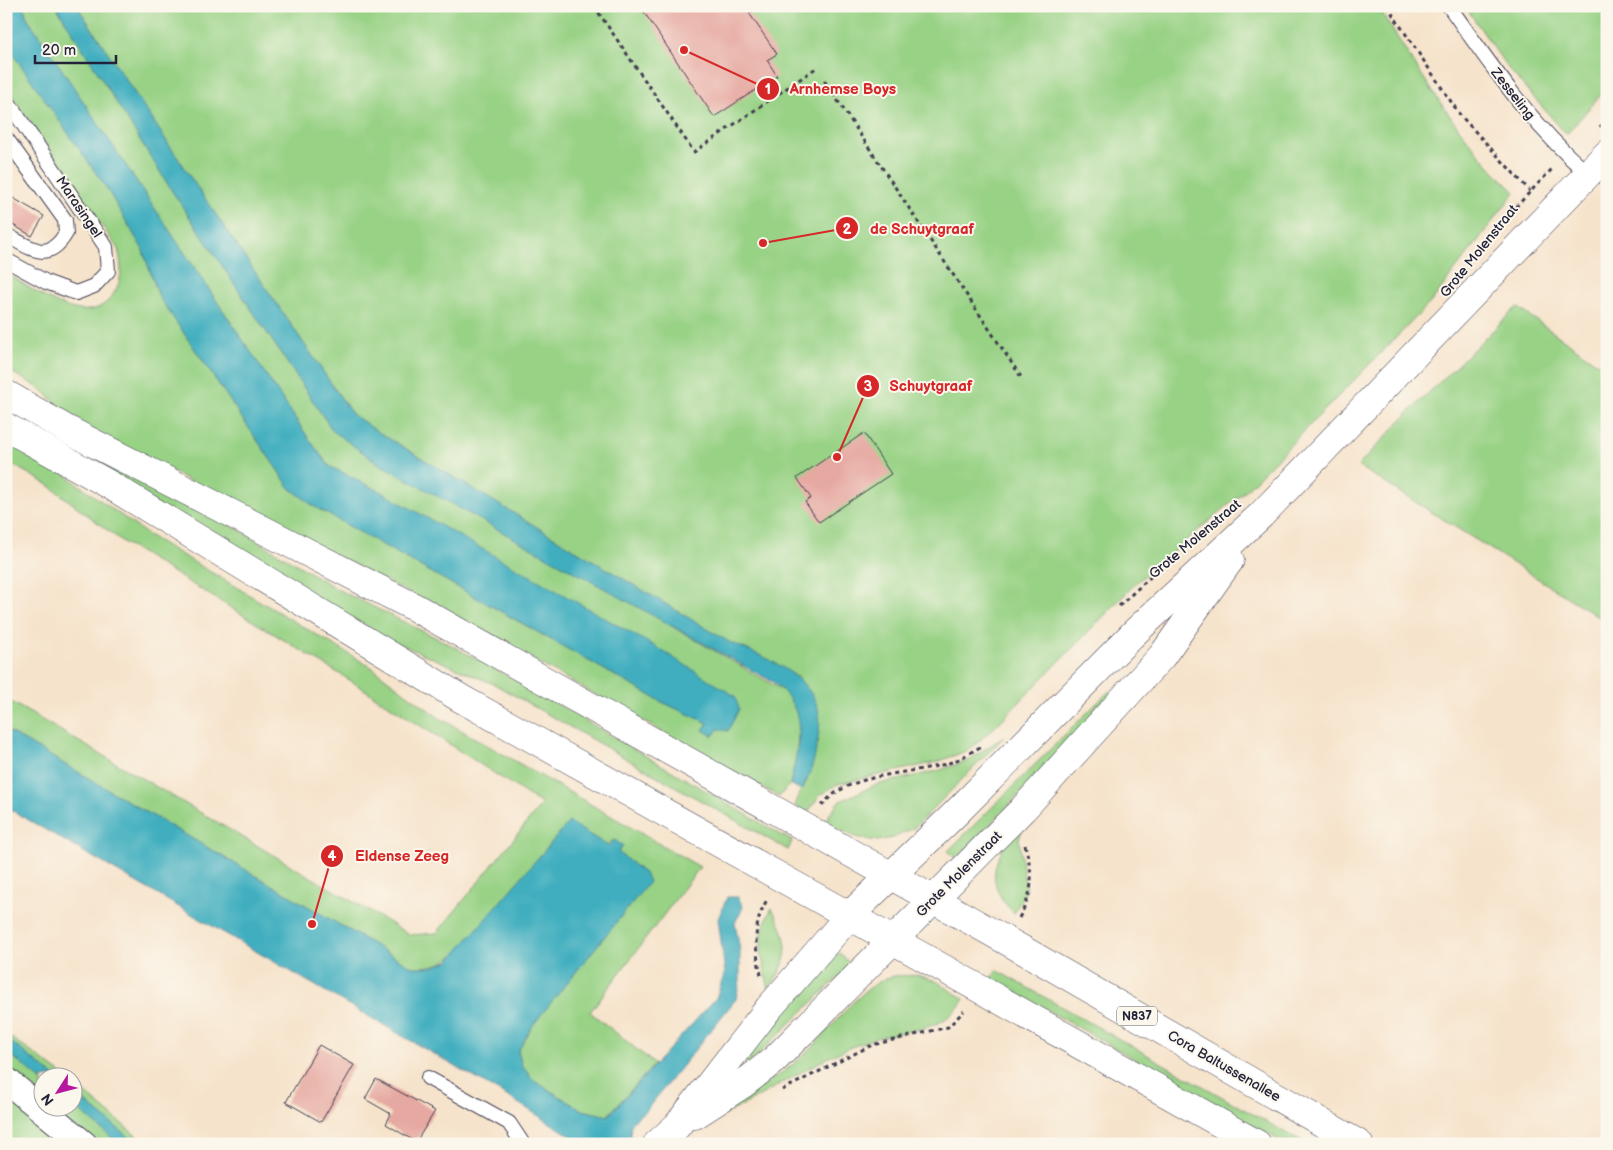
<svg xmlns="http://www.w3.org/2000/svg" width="1613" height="1150" viewBox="0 0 1613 1150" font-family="'Balsamiq Sans',sans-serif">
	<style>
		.green { fill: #98d285; stroke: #5d7a60 }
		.water { fill: #41aebf; stroke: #32687d }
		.building { fill: #e6a9a1 }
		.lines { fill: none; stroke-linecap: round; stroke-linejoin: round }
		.service-casing { stroke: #423f51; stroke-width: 16 }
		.minor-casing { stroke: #423f51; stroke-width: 28 }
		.tertiary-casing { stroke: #423f51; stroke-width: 29 }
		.primary-casing { stroke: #423f51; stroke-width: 29 }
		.path { stroke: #423f51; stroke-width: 3; stroke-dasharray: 4 4; stroke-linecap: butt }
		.service { stroke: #fff; stroke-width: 14 }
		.minor { stroke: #fff; stroke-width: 26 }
		.tertiary { stroke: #fff; stroke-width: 28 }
		.primary { stroke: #fff; stroke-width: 28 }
		.labels { text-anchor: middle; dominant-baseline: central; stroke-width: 4; stroke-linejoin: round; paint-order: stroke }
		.shield { fill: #fbf7ec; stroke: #636270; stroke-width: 1 }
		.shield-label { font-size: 12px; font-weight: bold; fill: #22223b }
		.street-label { font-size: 14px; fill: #22223b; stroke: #fbf7ec }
		.leader { fill: none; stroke: #d62828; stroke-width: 2 }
		.callout-dot { fill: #d62828; stroke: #fbf7ec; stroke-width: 2 }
		.mark-label { font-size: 15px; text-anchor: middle; font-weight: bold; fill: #fff }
		.callout-label { font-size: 15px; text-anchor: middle; font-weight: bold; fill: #d62828; stroke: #fbf7ec; stroke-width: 4; stroke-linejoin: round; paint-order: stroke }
	</style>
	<rect width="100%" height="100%" fill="#fbf7ec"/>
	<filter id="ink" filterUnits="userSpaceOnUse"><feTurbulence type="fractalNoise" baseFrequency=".02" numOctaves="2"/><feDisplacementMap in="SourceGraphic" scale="10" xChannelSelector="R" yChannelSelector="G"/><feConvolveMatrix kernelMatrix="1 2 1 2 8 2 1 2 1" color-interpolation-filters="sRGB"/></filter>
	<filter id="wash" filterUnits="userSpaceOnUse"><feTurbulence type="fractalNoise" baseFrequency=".0096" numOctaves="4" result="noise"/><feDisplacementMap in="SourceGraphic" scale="20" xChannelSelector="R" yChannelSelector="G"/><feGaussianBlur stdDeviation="1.12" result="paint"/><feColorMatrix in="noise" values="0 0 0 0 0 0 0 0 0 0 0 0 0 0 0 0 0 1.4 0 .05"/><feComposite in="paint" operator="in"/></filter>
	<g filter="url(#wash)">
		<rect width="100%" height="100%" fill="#f6e3cb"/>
		<g class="green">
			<path d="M24,6H56L174,194L333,431L784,691L795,706L799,723L796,758L790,784L779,797L456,617L75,422L41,389L6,369V273C34,289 89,335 114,293C123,279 122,265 118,249L6,87V43L107,189L142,248L159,297L290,488L315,507L662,702L708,723L703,730L713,736L718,729L385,494L329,466L311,442L26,16Z"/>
			<path d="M77,6H1377C1419,70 1459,139 1515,192L1430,303L1246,490L1137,582L994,728L969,750L937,762L838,784L820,795L808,812L795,806L801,790L807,781L818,709L799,678L768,659L729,642L378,432L352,414L197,187Z"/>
			<path d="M1465,6H1607V87L1568,133L1566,134L1507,67Z"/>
			<path d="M1517,307L1607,370V622L1358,466L1409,412Z"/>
			<path d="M6,402L248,535L339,590L449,644L517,681L792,841L788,850L494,684L390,640L6,417Z"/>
			<path d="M6,439L49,463L148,535L371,667L438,717L700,867L590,1012L655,1064L607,1116L582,1110L534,1081L522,1066L518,1051L533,1025L646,875L618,852L623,846L614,840L463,946C446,964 437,967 412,967L6,730V699L410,935L437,933L542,804L348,679L123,542L47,484L6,461Z"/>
			<path d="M1109,691L1115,697L956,859L948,851Z"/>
			<path d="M1005,736L914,828L893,838L877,841L855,837L824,823L838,802L875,785L937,771L967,761Z"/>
			<path d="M1025,821L1019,839L1026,891L1014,913C979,880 997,850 1025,821Z"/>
			<path d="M772,908C791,944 791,956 769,990C762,956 754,940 772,908Z"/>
			<path d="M840,953L851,965L748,1064L742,1058L825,963Z"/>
			<path d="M996,970L1290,1135L1309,1144L1284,1143L992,979Z"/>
			<path d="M917,975L936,981L964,999C943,1035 905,1028 870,1040C819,1057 768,1094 720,1117L719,1114C747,1096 778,1078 803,1056C830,1033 859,984 894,976C901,975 910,976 917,975Z"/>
			<path d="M6,1034L66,1077H55L6,1038Z"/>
			<path d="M6,1051L42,1081V1101L6,1072Z"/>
			<path d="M72,1082L146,1144H137L73,1092Z"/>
			<path d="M6,1091L72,1144H6Z"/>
			<path d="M73,1105L115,1140L119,1144H94L50,1108H72Z"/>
		</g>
		<g class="water">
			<path d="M6,6H24L26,16L311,442L329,466L385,494L656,647L735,696L739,709L728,731L718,729L713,736L703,730L708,723L662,702L315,507L290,488L159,297L142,248L107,189L10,50L6,43Z"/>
			<path d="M56,6H77L197,187L352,414L378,432L729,642C760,655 809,673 818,709C821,719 819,734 817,744C814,761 811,775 801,790L790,784C799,745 810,710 773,682L376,462L333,431L174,194Z"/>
			<path d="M6,730L412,967H431L449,961L569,822L608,846L614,840L623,846L618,852L646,875L649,882L533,1025L518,1051L522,1066L534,1081L582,1110L608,1116L716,998L725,972L718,919L727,897H738L743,907L735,923L740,950V980L736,999L648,1108L631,1123L630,1136L645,1144H584L510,1098L6,807Z"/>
			<path d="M6,1038L55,1077L42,1078V1081L6,1051Z"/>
			<path d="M72,1092H73L137,1144H119L73,1105Z"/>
		</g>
		<g id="blocks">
			<g class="building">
				<path d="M640,6H760L749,13L777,54L767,60L777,76L714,117Z"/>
				<path d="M6,194L44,216L32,236L6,221Z"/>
				<path d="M864,433L891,474L819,522L805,502L811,498L797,478Z"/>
				<path d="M319,1045L354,1065L321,1122L286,1102Z"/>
				<path d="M376,1079L435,1111L416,1142L386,1124L391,1114L365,1099Z"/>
			</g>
		</g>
	</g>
	<g filter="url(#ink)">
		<use href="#blocks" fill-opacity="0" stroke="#423f51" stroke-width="1"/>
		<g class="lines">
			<g class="service-casing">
				<g id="service">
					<path d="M1449,6C1491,66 1532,125 1587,173"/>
					<path d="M6,99L106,247L108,271L94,286L76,293L46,282L6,260"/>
					<path d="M6,138L65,220L66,233C48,264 31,248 6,235"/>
					<path d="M428,1078L509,1123L523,1144"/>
				</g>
			</g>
			<g class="minor-casing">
				<path id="minor" d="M6,1080L84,1144"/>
			</g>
			<g class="tertiary-casing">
				<g id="tertiary">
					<path d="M695,1115L743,1084L775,1059L1023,809L1162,656L1230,560"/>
					<path d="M657,1144L677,1126L769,1008L849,916L956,813L1135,632L1261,515L1607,154"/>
				</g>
			</g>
			<g class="primary-casing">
				<g id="primary">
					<path d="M6,394L68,430L414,607L1023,950L1359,1144"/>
					<path d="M6,427L110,485L460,698L1257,1144"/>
				</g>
			</g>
			<g class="path">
				<path d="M594,6L694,152L816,68"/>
				<path d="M1387,6L1460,115L1530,191"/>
				<path d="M824,80L1021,377"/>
				<path d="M1600,127L1607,120"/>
				<path d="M1510,213L1552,169"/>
				<path d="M1119,606L1159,569"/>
				<path d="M822,806C847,771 915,775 952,762C962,758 971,752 980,747"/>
				<path d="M1019,918C1035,888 1033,876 1025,845"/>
				<path d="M761,975C755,948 752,925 767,900"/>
				<path d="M782,1090L872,1045L948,1027L964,1011"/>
			</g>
			<use href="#service" class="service"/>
			<use href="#minor" class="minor"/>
			<use href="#tertiary" class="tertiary"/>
			<use href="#primary" class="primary"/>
		</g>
	</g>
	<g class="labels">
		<rect class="shield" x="1117" y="1006.5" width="40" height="19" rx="4"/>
		<g class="shield-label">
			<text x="1137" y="1016">N837</text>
		</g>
		<g class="street-label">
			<text transform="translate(1513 94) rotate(52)">Zesseling</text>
			<text transform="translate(79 207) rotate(56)">Marasingel</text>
			<text transform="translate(1479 251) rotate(-51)">Grote Molenstraat</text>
			<text transform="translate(1195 539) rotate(-40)">Grote Molenstraat</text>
			<text transform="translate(959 874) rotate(-45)">Grote Molenstraat</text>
			<text transform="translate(1224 1066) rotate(30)">Cora Baltussenallee</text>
		</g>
	</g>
	<path class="leader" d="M684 50L768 89M763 243L847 228M837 457L868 386M312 924L332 856"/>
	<g class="callout-dot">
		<circle cx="684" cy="50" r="5"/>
		<circle cx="763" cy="243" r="5"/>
		<circle cx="837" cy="457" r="5"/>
		<circle cx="312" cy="924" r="5"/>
		<circle cx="768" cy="89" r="12"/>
		<circle cx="847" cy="228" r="12"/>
		<circle cx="868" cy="386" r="12"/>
		<circle cx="332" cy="856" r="12"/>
	</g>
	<g class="mark-label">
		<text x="768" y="94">1</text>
		<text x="847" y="234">2</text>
		<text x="868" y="391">3</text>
		<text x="332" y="861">4</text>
	</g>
	<g class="callout-label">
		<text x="843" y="94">Arnhemse Boys</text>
		<text x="922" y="234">de Schuytgraaf</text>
		<text x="931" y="391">Schuytgraaf</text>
		<text x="402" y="861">Eldense Zeeg</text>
	</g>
	<rect width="1613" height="1150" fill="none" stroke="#fbf7ec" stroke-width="25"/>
	<g transform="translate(58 1092) rotate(234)"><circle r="24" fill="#fbf7ec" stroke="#a4a2a5"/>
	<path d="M0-4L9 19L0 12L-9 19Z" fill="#b5179e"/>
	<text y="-8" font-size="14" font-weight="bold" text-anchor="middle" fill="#22223b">N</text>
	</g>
	<path d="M35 55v8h81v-8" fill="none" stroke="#22223b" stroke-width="2.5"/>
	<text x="42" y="55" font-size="15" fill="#22223b" stroke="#fbf7ec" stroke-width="4" paint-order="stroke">20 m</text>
</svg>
